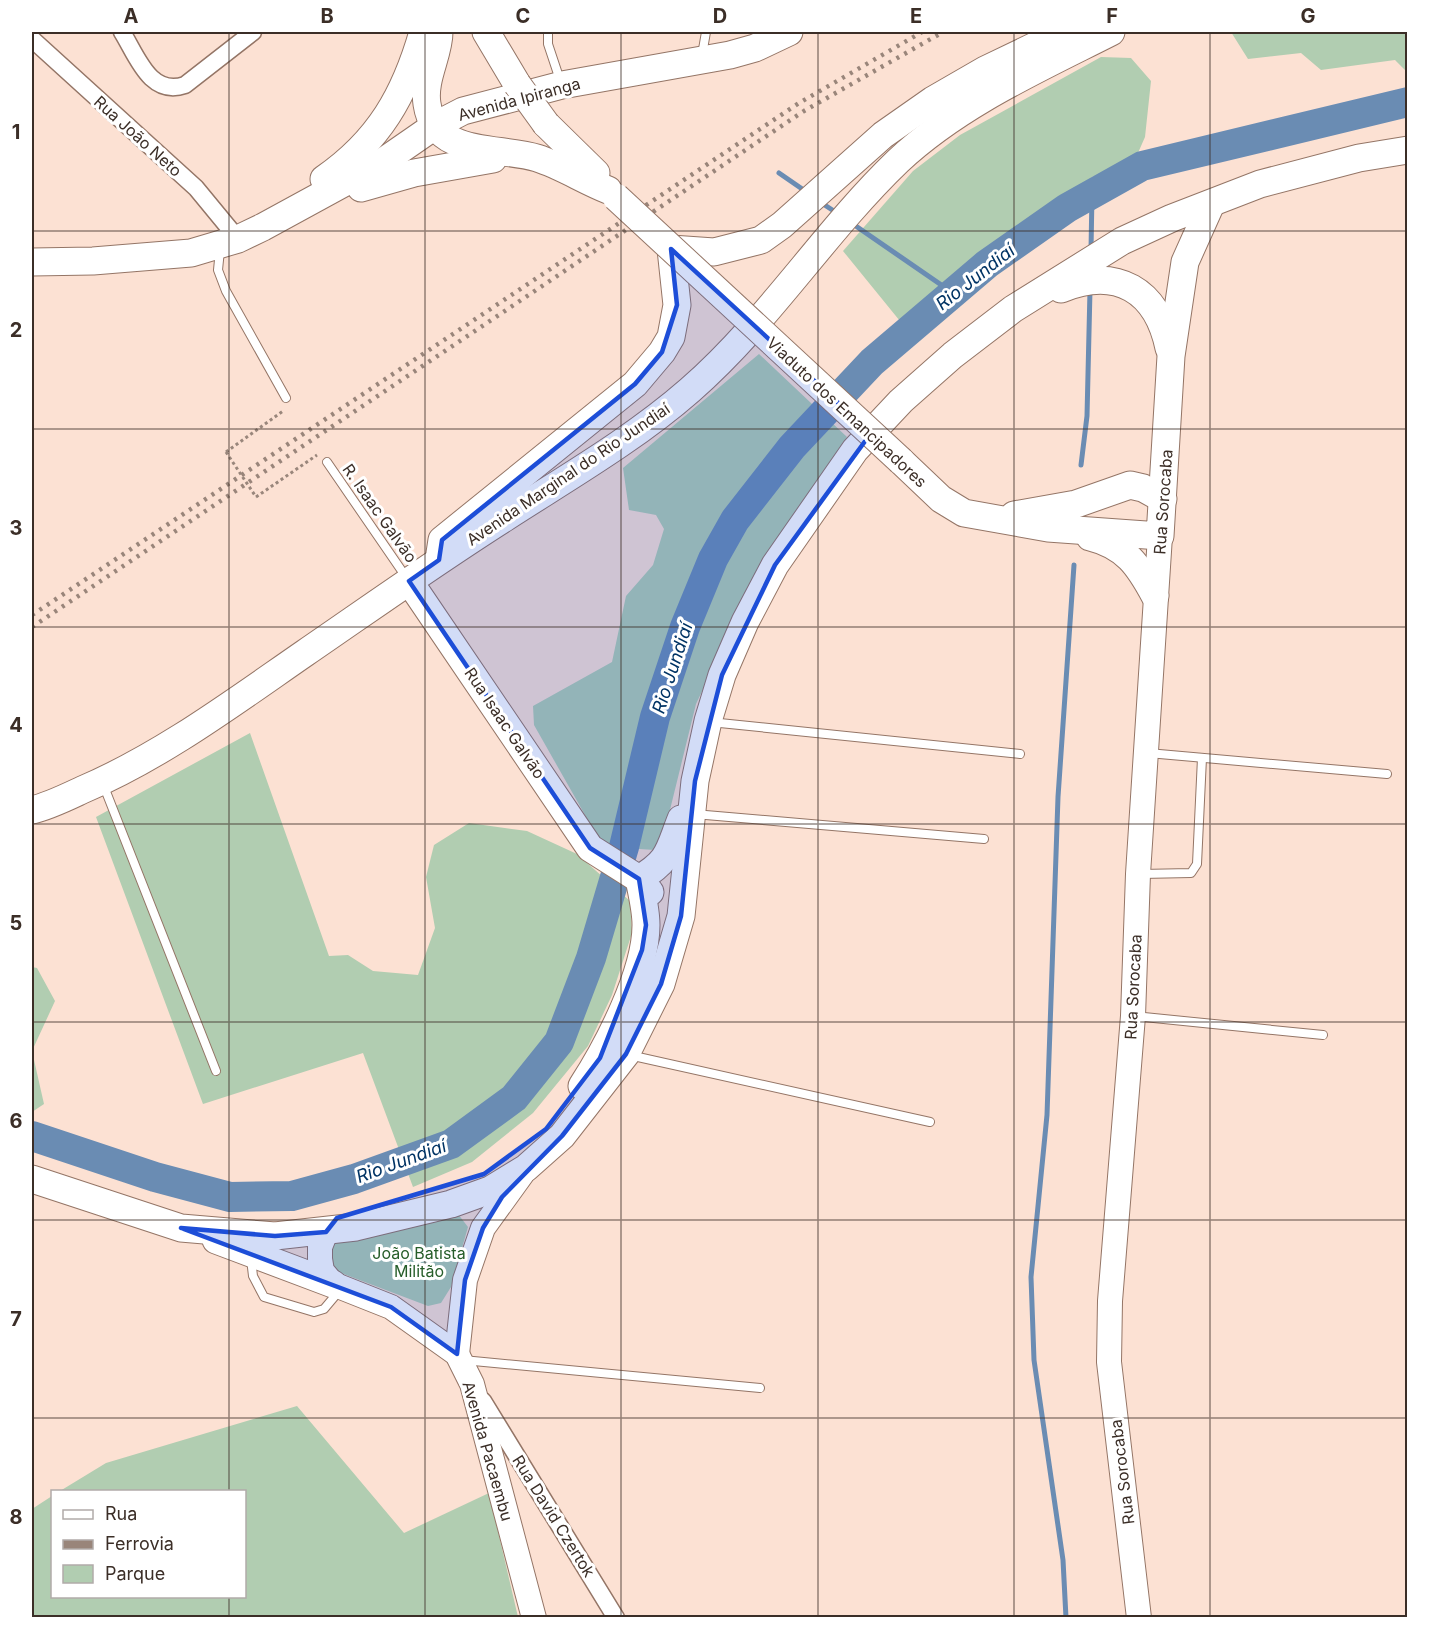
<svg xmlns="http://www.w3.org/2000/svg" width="1439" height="1649" viewBox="0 0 1439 1649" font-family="Inter,sans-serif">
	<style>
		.green { fill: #b1cdb1 }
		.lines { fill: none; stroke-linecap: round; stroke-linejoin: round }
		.stream { stroke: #6a8cb3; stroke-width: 5 }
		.river { stroke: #6a8cb3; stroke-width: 30 }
		.lane-casing { stroke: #947566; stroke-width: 10 }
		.street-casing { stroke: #947566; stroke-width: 19 }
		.secondary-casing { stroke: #947566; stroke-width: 26 }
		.primary-casing { stroke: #947566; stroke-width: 29 }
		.path { stroke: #99867b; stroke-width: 3; stroke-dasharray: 3 3; stroke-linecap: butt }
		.lane { stroke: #fff; stroke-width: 8 }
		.street { stroke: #fff; stroke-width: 16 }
		.secondary { stroke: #fff; stroke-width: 24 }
		.primary { stroke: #fff; stroke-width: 27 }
		.rail { stroke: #99857a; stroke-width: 4.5; stroke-dasharray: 3 6; stroke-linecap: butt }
		.primary-bridge-casing { stroke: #947566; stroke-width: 29; stroke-linecap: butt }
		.path-bridge { stroke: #99867b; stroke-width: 3; stroke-dasharray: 3 3; stroke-linecap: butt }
		.primary-bridge { stroke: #fff; stroke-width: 27 }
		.marked { fill: #1d4ed8; fill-opacity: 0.2; stroke: #1d4ed8; stroke-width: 4.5; stroke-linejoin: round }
		.grid { fill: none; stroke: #3b2e27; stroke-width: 1.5; stroke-opacity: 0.55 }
		.labels { text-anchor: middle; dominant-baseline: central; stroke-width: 6; stroke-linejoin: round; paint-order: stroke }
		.street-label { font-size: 16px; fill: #3b2e27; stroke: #fff }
		.park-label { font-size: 16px; fill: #265d29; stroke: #fff }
		.water-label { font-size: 18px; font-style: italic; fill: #003364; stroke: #fff }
		.neatline { fill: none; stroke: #3b2e27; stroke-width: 2 }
		.grid-label { font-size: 20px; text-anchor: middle; font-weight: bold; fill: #3b2e27 }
	</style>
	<rect width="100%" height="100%" fill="#fce1d3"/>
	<g class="green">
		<path d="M1231,32H1407V72L1395,60L1321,70L1301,53L1248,59Z"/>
		<path d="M1101,57L1131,58L1151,81L1145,137L1134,162L1092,177L1068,200L987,256L904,326L843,251L913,171L960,135Z"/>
		<path d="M759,354L847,437L770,548L696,704L668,818L655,850L639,849L606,852L534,725L533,706L612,662L626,596L653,565L664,529L656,515L629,510L623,468Z"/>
		<path d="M250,733L329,956L348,955L373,971L418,975L435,928L426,877L434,845L469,823L527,831L577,854L630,901L632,933L612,995L588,1046L533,1113L472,1162L413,1187L363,1053L203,1104L96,817Z"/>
		<path d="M32,967L37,968L55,1001L32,1051L44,1104L32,1112Z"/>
		<path d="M458,1214L468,1227L451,1287L441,1303L428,1306L333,1270L330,1251L332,1240Z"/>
		<path d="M297,1406L404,1533L489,1493L518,1617H32V1509L52,1496V1596H244V1492L60,1491L106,1463Z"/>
	</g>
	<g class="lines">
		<g class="stream">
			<path d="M779,173L808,193"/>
			<path d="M820,202L837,213"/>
			<path d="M850,222L953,293"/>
			<path d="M1091,250L1092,194"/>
			<path d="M1081,465L1087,416L1090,290"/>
			<path d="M1066,1618L1063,1560L1034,1360L1031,1277L1047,1115L1058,797L1074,565"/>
		</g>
		<path class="river" d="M32,1136L155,1177L230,1197L292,1196L354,1179L451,1144L514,1098L559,1042L591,958L624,847L655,717L685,627L713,559L735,520L792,447L872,362L987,264L1067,208L1142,166L1408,102"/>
		<g class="lane-casing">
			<g id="lane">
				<path d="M548,32V44L561,83"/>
				<path d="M702,55L706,32"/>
				<path d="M220,250L218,270L226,291L286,398"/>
				<path d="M327,462L406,577"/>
				<path d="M710,722L1020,754"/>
				<path d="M1148,753L1387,774"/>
				<path d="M103,784L216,1071"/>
				<path d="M694,814L984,839"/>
				<path d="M1141,874L1191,873L1197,864L1202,758"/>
				<path d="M1134,1016L1323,1035"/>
				<path d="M629,1055L930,1122"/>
				<path d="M251,1259L253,1276L264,1297L314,1312L324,1309L340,1290"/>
				<path d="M463,1360L760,1388"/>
			</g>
		</g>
		<g class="street-casing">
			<g id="street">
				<path d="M122,32C137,56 150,97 185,85L253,32"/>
				<path d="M32,39L196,188L238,239"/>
				<path d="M483,1401L616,1618"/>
			</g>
		</g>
		<g class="secondary-casing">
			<g id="secondary">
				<path d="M326,1232L320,1247V1259L322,1271L333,1284L391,1307L457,1354L472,1384L534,1618"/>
				<path d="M457,1354L465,1280L483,1228L522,1174"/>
				<path d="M1139,1618L1109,1362L1110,1301L1133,1016L1138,874L1160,536"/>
			</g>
		</g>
		<g class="primary-casing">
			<g id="primary">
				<path d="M439,32C439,55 423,79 427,104C435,158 499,146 537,158C562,166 583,180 608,190"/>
				<path d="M486,32L517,84"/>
				<path d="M546,124L596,173"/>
				<path d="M324,179C379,141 405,95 423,32"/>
				<path d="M361,188L414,173L493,159"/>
				<path d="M32,262L93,261L191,253L238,239L263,227L384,161L436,125L463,111L562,85L730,55L755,48L789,32"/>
				<path d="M1061,289C1117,266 1157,290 1169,348"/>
				<path d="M901,461L941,499L964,513L1048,528L1160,536L1171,356L1185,262L1211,204"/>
				<path d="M1014,515L1076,504L1130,485L1143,488L1163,499"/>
				<path d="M1090,537C1126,546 1139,566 1155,596"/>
				<path d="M440,553L442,540L635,384L662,352L671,337L677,305L671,249L714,252L761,240L782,225L883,135L933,100L985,70L1064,32"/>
				<path d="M409,581L590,848L639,879L650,892"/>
				<path d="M32,810C49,806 65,798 82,790C162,756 234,702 305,653C372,607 438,560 506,517C568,477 634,439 690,390C768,322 824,232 898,161C959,104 1038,69 1111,32"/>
				<path d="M639,879C670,860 668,852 681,819"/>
				<path d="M582,1086C608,1046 646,973 646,925C646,910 642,894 639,879"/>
				<path d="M32,1179L181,1228L275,1236L356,1227L451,1204L490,1190L526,1168L562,1136L626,1054L661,984L681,916L695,781L708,721L722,675L745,622L775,565L855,450L901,401L953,355L1013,309L1122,241L1172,218L1260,184L1359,158L1408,150"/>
				<path d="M216,1240L333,1284"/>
			</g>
		</g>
		<g class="path">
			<path d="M226,452L283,411"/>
			<path d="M256,497L317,455"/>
		</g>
		<use href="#lane" class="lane"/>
		<use href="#street" class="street"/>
		<use href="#secondary" class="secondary"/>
		<use href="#primary" class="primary"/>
		<g class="rail">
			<path d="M32,615L799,103L922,32"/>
			<path d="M32,627L804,111L943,32"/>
		</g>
		<g class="primary-bridge-casing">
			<g id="primary-bridge">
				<path d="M517,84L546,124"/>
				<path d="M616,197L901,461"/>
			</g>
		</g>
		<path class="path-bridge" d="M226,452L256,497"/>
		<use href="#primary-bridge" class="primary-bridge"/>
	</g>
	<path class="marked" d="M671,249L871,433L775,565L722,675L695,781L681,916L661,984L626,1054L562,1136L502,1197L483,1228L465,1280L457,1354L391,1307L181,1228L275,1236L326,1232L337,1218L484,1174L546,1129L600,1058L642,950L646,925L639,879L590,848L409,581L439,560L442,540L635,384L662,352L677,305Z"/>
	<path class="grid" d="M229,32V1492M425,32V1618M621,32V1618M818,32V1618M1014,32V1618M1210,32V1618M32,231H1408M32,429H1408M32,627H1408M32,824H1408M32,1022H1408M32,1220H1408M32,1418H1408M229,1596V1618"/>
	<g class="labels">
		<g class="street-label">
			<text transform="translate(519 99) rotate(-15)">Avenida Ipiranga</text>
			<text transform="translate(138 136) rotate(42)">Rua João Neto</text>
			<text transform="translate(847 412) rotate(43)">Viaduto dos Emancipadores</text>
			<text transform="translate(568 474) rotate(-34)">Avenida Marginal do Rio Jundiaí</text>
			<text transform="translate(1163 502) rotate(-86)">Rua Sorocaba</text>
			<text transform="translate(380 513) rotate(55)">R. Isaac Galvão</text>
			<text transform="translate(505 723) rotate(56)">Rua Isaac Galvão</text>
			<text transform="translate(1133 987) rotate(-87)">Rua Sorocaba</text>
			<text transform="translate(488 1451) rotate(74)">Avenida Pacaembu</text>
			<text transform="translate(1122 1472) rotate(-97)">Rua Sorocaba</text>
			<text transform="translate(554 1516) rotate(58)">Rua David Czertok</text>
		</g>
		<g class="park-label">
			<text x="419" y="1253">João Batista<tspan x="419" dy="18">Militão</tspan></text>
		</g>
		<g class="water-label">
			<text transform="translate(975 277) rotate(-38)">Rio Jundiaí</text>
			<text transform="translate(672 668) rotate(-72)">Rio Jundiaí</text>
			<text transform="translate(401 1161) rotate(-20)">Rio Jundiaí</text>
		</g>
	</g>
	<rect width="1439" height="1649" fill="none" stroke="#ffffff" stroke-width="66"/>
	<rect x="51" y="1490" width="195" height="108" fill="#ffffff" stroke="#b1aba9" stroke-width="1.5"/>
	<rect x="63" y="1510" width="30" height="9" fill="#ffffff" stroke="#b1aba9" stroke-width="1.5"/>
	<text x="105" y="1520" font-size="18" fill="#3b2e27">Rua</text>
	<rect x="63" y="1540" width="30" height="9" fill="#99857a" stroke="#b1aba9" stroke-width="1.5"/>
	<text x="105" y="1550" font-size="18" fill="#3b2e27">Ferrovia</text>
	<rect x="63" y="1565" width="30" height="18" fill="#b1cdb1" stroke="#b1aba9" stroke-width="1.5"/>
	<text x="105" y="1580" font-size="18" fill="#3b2e27">Parque</text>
	<rect x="33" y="33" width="1373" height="1583" class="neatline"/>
	<g class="grid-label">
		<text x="131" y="23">A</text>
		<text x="327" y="23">B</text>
		<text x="523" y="23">C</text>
		<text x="720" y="23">D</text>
		<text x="916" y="23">E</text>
		<text x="1112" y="23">F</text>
		<text x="1308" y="23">G</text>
		<text x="16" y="139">1</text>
		<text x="16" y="337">2</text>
		<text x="16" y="535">3</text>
		<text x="16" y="732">4</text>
		<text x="16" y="930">5</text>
		<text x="16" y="1128">6</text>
		<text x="16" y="1326">7</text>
		<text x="16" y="1524">8</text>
	</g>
</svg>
